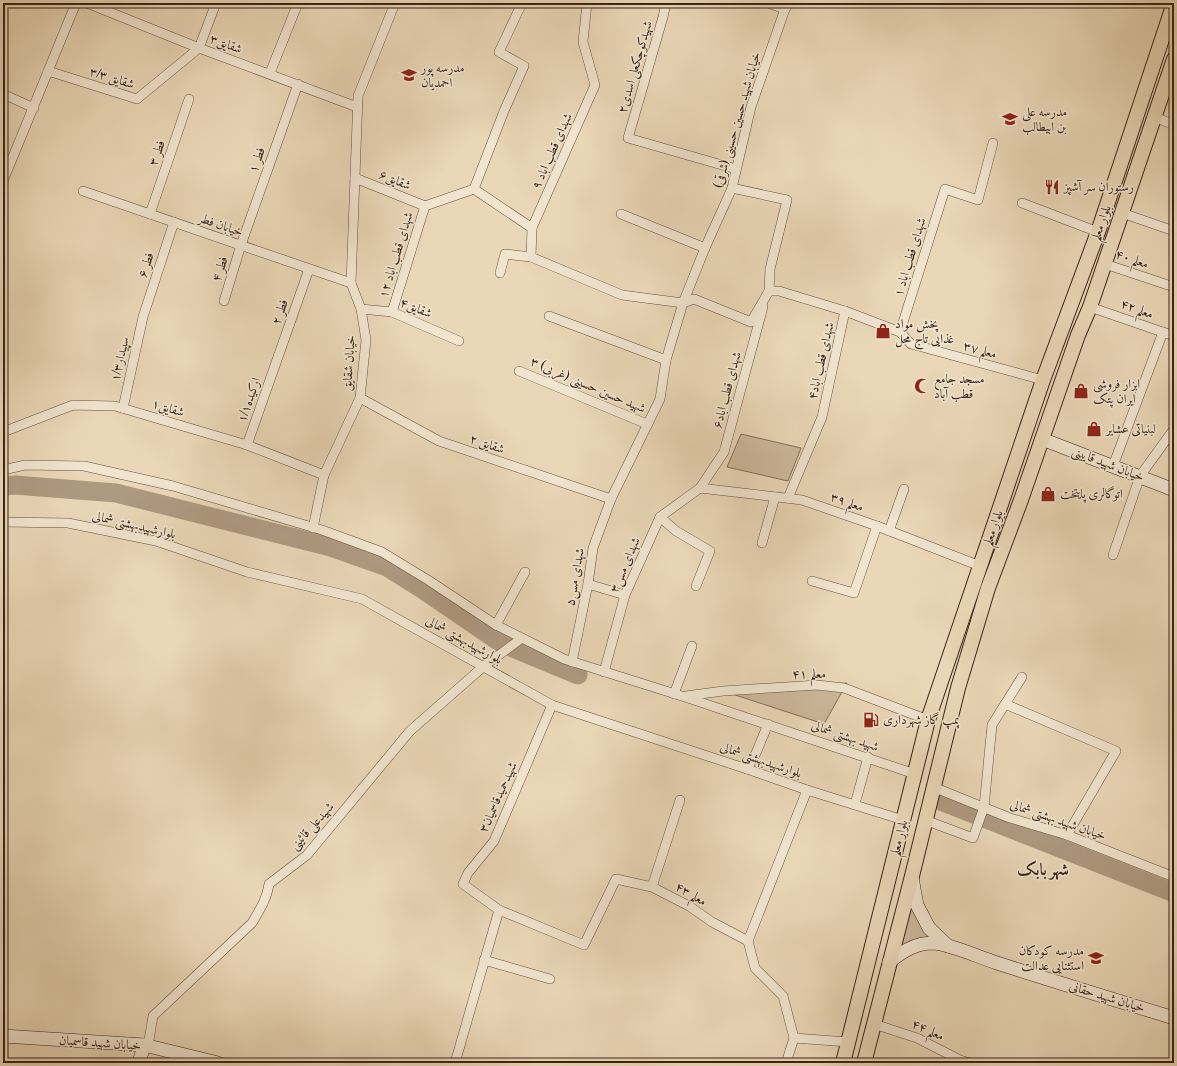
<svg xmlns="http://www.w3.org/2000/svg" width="1177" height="1066" viewBox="0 0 1177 1066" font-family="'Libre Bodoni',Amiri,serif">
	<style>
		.green { fill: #ccb99c; stroke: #826e5a }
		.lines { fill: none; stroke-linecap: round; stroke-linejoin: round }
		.river { stroke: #ae9a81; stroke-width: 19 }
		.street-casing { stroke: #655140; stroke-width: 10 }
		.secondary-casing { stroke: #392419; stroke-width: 14 }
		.primary-casing { stroke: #392419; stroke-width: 16 }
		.street { stroke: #f1e5d0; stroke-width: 9 }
		.secondary { stroke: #f1e5d0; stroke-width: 13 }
		.primary { stroke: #ead7b7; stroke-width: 14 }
		.labels { text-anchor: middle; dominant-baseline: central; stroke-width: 3; stroke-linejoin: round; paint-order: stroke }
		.street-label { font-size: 13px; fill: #392419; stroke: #f1e5d0 }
		.poi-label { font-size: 13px; fill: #392419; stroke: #f1e5d0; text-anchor: start }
		.district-label { font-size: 17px; font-weight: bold; fill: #392419; stroke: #f1e5d0 }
	</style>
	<rect width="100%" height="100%" fill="#ead7b7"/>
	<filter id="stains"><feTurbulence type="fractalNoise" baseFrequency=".005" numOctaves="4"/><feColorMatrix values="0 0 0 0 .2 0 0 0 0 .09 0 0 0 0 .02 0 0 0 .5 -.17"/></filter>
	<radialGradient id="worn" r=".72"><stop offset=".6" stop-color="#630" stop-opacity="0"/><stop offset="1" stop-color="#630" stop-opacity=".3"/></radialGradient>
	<g class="green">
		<path d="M741,434L801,448L788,481L727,467Z"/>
		<path d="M847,683L824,724L723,691Z"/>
		<path d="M912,885L944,944L895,956Z"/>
	</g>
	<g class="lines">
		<g class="river">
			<path d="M3,486L15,485L116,493L331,547L387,567L422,589L501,643L578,675"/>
			<path d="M938,800L1174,893"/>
		</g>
		<g class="street-casing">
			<g id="street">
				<path d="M87,3L199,48L357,107"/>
				<path d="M666,3L663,17L628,138L736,169"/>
				<path d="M768,3L785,9"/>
				<path d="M48,71L137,99L199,48L216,3"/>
				<path d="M270,73L298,3"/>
				<path d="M3,94L34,108"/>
				<path d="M1155,117L1174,125"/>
				<path d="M355,178L425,206"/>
				<path d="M3,181L76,3"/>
				<path d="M732,188L787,200L770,269L769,291"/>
				<path d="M474,189L504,111L524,66L499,52L522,3"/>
				<path d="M83,191L351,283"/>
				<path d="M1022,203L1098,232"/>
				<path d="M425,206L474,189L532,228L531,257L622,295L683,303L694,299L751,322L769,291H779L845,311L900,332L911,344L1043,380"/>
				<path d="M1122,213L1174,231"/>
				<path d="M150,214L189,99"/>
				<path d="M621,214L705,248"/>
				<path d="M532,228L595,85L583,42L587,3"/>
				<path d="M1105,264L1174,287"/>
				<path d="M500,273L505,254L531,257"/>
				<path d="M224,301L241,245L298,84"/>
				<path d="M1090,307L1174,336"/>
				<path d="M361,309L392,312L459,341"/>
				<path d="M392,312L425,206"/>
				<path d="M549,316L666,360"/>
				<path d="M900,332L945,189L978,200L993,143"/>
				<path d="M519,371L647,424"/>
				<path d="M360,398L439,441L611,499"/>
				<path d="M123,408L143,317L174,222"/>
				<path d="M3,432L73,405L115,406L247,445L324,475"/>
				<path d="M247,445L309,269"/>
				<path d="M1113,466L1163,332"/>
				<path d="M3,470L25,465L84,466L173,486L322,530L382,552L428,580L496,625L564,659L685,697L915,774"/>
				<path d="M700,488L802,500L877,526L980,566"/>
				<path d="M788,498L822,417L845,311"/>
				<path d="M660,517L676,531L710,551L696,586"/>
				<path d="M3,522L68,523L156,541L247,572L362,599L552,705L747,769L807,790L903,820"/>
				<path d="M313,528L324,475L360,398L366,340L361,309L351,283L358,96L395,3"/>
				<path d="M889,531L904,489"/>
				<path d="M762,543L775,497"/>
				<path d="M1113,555L1140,476L1174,429"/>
				<path d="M812,581L854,593L877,526"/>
				<path d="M588,584L625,595"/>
				<path d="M496,625L525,572"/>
				<path d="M572,662L588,584L593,548L611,499L660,399L666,360L683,303L705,248L732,188L751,107L785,9L789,3"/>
				<path d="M604,672L625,595L660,517L700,488L724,452L763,307"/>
				<path d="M674,694L692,646"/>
				<path d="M686,696L723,691L817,685L844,688L928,720"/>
				<path d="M1005,704L1116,751L1067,835"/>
				<path d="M747,769L756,753L768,724"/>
				<path d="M933,787L1010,818L1067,835L1174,877"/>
				<path d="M855,804L868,757"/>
				<path d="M925,820L973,838L984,807L992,725L1022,677"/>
				<path d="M652,887L680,800"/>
				<path d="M499,910L584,945L616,879L652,887L689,906L712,922L748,941L755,968L783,996L794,1038L848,1042"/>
				<path d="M748,941L807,790"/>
				<path d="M484,960L550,979"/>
				<path d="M874,1024L917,1038L960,1060L970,1063"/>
				<path d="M148,1046L153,1016L252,923C259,911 267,899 269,884L307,855L410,731L484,666L522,638"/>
				<path d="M455,1063L499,910L463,884L468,873L494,841L552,705"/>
				<path d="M786,1063L794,1038"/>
			</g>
		</g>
		<g class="secondary-casing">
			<g id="secondary">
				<path d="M1042,439L1174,490"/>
				<path d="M912,878L917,905L929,928L948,946"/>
				<path d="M889,962C902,952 915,943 933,943C951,944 978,957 997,963C1056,982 1115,1000 1174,1018"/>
				<path d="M3,1036L144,1045L218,1063"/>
				<path d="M139,1063L144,1045"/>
			</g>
		</g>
		<g class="primary-casing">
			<g id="primary">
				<path d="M843,1063L928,720L1043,380L1098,232L1174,3"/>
				<path d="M864,1063L912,876L958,688L988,588L1021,500L1078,335L1090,307L1174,59"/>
			</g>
		</g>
		<use href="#street" class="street"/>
		<use href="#secondary" class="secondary"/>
		<use href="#primary" class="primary"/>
	</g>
	<defs>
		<g id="school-bare" transform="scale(1.2)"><path d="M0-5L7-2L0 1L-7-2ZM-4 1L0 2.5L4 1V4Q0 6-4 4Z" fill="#8f2418" stroke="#f1e5d0" stroke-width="2.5" paint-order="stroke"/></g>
		<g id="restaurant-bare" transform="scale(1.2)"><path d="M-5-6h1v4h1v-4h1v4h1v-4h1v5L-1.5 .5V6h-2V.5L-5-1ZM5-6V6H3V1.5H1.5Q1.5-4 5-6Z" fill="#8f2418" stroke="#f1e5d0" stroke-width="2.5" paint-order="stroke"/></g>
		<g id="shop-bare" transform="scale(1.2)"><path d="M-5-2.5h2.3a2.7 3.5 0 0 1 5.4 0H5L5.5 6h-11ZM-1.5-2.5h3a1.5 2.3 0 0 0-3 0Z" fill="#8f2418" stroke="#f1e5d0" stroke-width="2.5" paint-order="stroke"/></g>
		<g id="mosque-bare" transform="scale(1.2)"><path d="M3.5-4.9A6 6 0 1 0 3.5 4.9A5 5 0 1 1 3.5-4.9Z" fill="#8f2418" stroke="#f1e5d0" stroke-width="2.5" paint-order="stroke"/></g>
		<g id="fuel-bare" transform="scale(1.2)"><path d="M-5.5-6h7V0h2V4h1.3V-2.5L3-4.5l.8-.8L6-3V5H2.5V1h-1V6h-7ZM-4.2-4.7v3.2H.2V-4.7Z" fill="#8f2418" stroke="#f1e5d0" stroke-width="2.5" paint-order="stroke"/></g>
	</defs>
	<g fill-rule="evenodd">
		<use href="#school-bare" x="409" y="75"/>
		<use href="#school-bare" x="1010" y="119"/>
		<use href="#restaurant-bare" x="1052" y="187"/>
		<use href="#shop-bare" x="883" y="331"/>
		<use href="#mosque-bare" x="922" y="386"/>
		<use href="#shop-bare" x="1081" y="391"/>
		<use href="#shop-bare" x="1094" y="429"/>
		<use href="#shop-bare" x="1048" y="494"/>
		<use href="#fuel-bare" x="871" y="720"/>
		<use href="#school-bare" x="1096" y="958"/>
	</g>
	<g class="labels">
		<g class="street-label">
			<text transform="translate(226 44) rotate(20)">شقایق۳</text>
			<text transform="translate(635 67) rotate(-74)">شهیدکوچکعلی اسدی۲</text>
			<text transform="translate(112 78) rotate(17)">شقایق ۳/۳</text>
			<text transform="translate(737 120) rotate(-74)">خیابان شهید حسین حسینی (شرقی)</text>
			<text transform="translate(552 151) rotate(-66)">شهدای قطب اباد ۹</text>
			<text transform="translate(157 153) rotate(-71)">فطر ۳</text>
			<text transform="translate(257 160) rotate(-71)">فطر ۱</text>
			<text transform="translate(395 180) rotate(22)">شقایق۶</text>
			<text transform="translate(1101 223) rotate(-71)">بلوار معلم</text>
			<text transform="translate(221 225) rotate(19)">خیابان فطر</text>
			<text transform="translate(396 255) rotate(-73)">شهدای قطب اباد ۱۲</text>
			<text transform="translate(910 257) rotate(-73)">شهدای قطب اباد ۱</text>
			<text transform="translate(1132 259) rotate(19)">معلم ۴۰</text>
			<text transform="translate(146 265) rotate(-72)">فطر ۶</text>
			<text transform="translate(220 269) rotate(-72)">فطر ۴</text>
			<text transform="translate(416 308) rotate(22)">شقایق۴</text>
			<text transform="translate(1137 309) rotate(20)">معلم ۴۲</text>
			<text transform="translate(280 312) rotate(-71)">فطر ۲</text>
			<text transform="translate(980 350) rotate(15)">معلم ۳۷</text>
			<text transform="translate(120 359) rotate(-77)">سپیدار۱/۳</text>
			<text transform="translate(821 361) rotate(-77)">شهدای قطب اباد۴</text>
			<text transform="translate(349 363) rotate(-86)">خیابان شقایق</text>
			<text transform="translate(588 385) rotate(23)">شهید حسین حسینی (غربی) ۳</text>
			<text transform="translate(727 390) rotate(-75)">شهدای قطب اباد۶</text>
			<text transform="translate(249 400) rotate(-71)">ارکیده۱/۱</text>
			<text transform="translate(168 408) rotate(17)">شقایق۱</text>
			<text transform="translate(487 444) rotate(19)">شقایق ۲</text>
			<text transform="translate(1108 464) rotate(21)">خیابان شهید قایینی</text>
			<text transform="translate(847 502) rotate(19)">معلم ۳۹</text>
			<text transform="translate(134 525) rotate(13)">بلوارشهیدبهشتی شمالی</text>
			<text transform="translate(993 528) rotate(-71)">بلوار معلم</text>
			<text transform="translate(625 565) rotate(-67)">شهدای مس۳</text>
			<text transform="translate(575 577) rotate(-80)">شهدای مس۵</text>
			<text transform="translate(464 640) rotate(29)">بلوارشهیدبهشتی شمالی</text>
			<text x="809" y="674">معلم ۴۱</text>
			<text transform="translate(845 736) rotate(19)">شهید بهشتی شمالی</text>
			<text transform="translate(761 760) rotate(19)">بلوارشهیدبهشتی شمالی</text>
			<text transform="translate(498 797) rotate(-66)">شهیدحمیدقاسمیان۳</text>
			<text transform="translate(1058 820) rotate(19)">خیابان شهید بهشتی شمالی</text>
			<text transform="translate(312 826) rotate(-48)">شهیدعلی قائینی</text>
			<text transform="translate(899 838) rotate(-76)">بلوار معلم</text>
			<text transform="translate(691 894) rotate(30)">معلم ۴۳</text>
			<text transform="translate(1107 997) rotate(17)">خیابان شهید حقانی</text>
			<text transform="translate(928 1030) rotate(24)">معلم ۴۴</text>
			<text transform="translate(100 1043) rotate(4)">خیابان شهید قاسمیان</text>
		</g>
		<g class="poi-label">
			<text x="421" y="68">مدرسه پور<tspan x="421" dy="15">احمدیان</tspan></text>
			<text x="1022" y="112">مدرسه علی<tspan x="1022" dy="15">بن ابیطالب</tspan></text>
			<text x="1064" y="187">رستوران سر آشپز</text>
			<text x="895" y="324">پخش مواد<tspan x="895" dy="15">غذایی تاج محل</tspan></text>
			<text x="934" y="379">مسجد جامع<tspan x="934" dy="15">قطب آباد</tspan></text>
			<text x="1093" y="384">ابزار فروشی<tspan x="1093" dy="15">ایران پتک</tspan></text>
			<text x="1106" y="429">لبنیاتی عشایر</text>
			<text x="1060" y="494">اتوگالری پایتخت</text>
			<text x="883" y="720">پمپ گاز شهرداری</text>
			<text x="1084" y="951" text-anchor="end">مدرسه کودکان<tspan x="1084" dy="15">استثنایی عدالت</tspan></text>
		</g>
		<g class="district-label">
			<text x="1043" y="870">شهر بابک</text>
		</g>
	</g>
	<rect width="1177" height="1066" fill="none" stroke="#ead7b7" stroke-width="16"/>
	<rect x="4" y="4" width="1169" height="1058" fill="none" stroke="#392419" stroke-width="2"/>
	<rect x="8" y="8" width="1161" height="1050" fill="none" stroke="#392419"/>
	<rect width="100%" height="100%" filter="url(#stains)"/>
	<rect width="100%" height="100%" fill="url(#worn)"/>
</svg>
